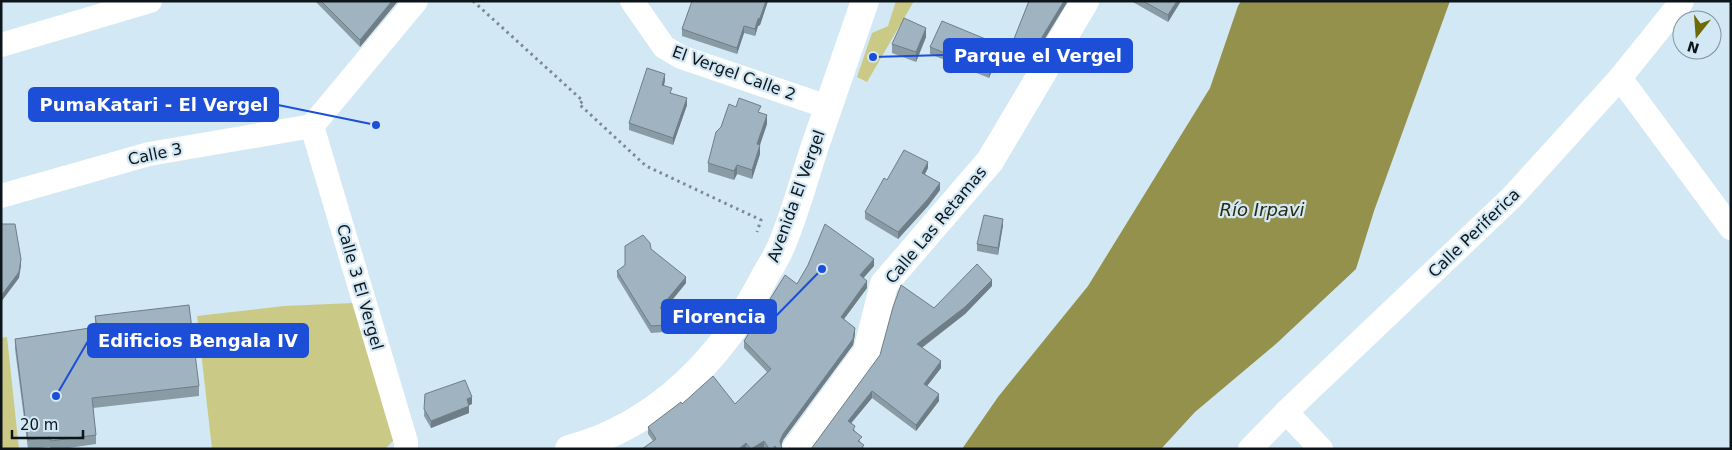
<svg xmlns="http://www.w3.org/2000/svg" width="1732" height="450" viewBox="0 0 1732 450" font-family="'DejaVu Sans',sans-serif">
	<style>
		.green { fill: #cbc986 }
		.water { fill: #94914c }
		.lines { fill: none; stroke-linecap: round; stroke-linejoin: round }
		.path { stroke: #7a8992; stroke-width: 3; stroke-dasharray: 2.5 4; stroke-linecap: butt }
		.street { stroke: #fff; stroke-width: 24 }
		.secondary { stroke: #fff; stroke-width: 28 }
		.wall { fill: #899ba5 }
		.shaded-wall { fill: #6f7e86 }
		.building { fill: #9fb4c0; stroke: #6f7e86 }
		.labels { text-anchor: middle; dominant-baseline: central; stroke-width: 4.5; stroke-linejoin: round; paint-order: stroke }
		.street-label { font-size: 16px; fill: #0e151a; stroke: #d2e8f4 }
		.water-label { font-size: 18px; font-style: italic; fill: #2d2b0c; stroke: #d2e8f4 }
		.leader { fill: none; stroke: #1d4ed8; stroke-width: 2 }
		.callout-dot { fill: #1d4ed8; stroke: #d2e8f4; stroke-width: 2 }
		.callout { fill: #1d4ed8; stroke: #1d4ed8; stroke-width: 2 }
		.callout-label { font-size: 18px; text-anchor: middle; font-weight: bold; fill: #fff }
	</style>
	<rect width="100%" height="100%" fill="#d2e8f4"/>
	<g class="green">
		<path d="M896,1H914L867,82L857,77L872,33L888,26Z"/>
		<path d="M353,303L394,440L385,449H212L197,316L284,306Z"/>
		<path d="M7,337L19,449H1V338Z"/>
	</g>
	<path class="water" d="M1241,1H1450L1374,211L1356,269L1277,343L1195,412L1161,449H962L998,397L1088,286L1210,88L1238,6Z"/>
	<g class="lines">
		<path class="path" d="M473,1L583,101L579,104L646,166L761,220L757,232"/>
		<g class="street">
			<path d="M632,1L664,47L681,57L828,107"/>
			<path d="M1,45L150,1"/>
			<path d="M1620,78L1731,228"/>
			<path d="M312,126L406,442V449"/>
			<path d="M312,126L416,1"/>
			<path d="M1,196L149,154L312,126"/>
			<path d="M1286,412L1321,449"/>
			<path d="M1250,449L1286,412L1512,197L1620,78L1682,1"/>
		</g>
		<g class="secondary">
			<path d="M569,449C659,425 725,355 766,274C772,264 778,255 782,244C796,211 805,175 817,140C833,94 849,48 865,1"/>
			<path d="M796,449L867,352L884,284L990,161L1085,1"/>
		</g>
	</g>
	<g class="wall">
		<path d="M315,1H398L360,47Z"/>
		<path d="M692,1H768L760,25L758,26L755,36L744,33L737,54L682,36V29Z"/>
		<path d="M1029,1H1068L1030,63L1010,55V49Z"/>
		<path d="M1131,1H1181L1168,22Z"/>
		<path d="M926,37L916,62L892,53V44Z"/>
		<path d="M930,47L1000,52L989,78L930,54Z"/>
		<path d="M665,81L664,85L672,94L687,105L673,145L629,130V123Z"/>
		<path d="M761,113L767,124L760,145V154L752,179L737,174L734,180L708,172V163L721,127Z"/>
		<path d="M928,168L925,174L940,190L928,206L898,239L865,219V212L887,180Z"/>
		<path d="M1003,225L998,255L977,251V244Z"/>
		<path d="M651,249L686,283L664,310L670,318L665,332L651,333L617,277V271Z"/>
		<path d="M874,266L863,278L867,288L844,319L855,334L853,345L783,440L781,446L782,449H764V448L762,449H642L653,441L648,434V427L682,404H735L767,372L744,348V341L797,284Z"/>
		<path d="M992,286L965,314L922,348L941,368L927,386L939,401L916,431L872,398L851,423L864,449H811L934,308Z"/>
		<path d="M95,316L199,386V396L93,408L96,435V444L62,449H50V447L28,449L15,349V339L95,327Z"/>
		<path d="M425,394L472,404L469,405V413L431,428L424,416Z"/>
	</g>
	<g class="shaded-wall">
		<path d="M392,1H398L360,47V40Z"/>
		<path d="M766,1H768L760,25L758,26L755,36V29L758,19Z"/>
		<path d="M1064,1H1068L1030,63V57Z"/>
		<path d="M1177,1H1181L1168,22V15Z"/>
		<path d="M744,26V33L737,54V48Z"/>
		<path d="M926,28V37L916,62V52Z"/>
		<path d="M1000,45V52L989,78V71Z"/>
		<path d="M665,74V81L662,91V85Z"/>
		<path d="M687,98V105L673,145V138Z"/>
		<path d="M767,115V124L757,153V144Z"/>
		<path d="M760,145V154L752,179V170Z"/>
		<path d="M928,162V168L922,179V173Z"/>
		<path d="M737,165V174L734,180V171Z"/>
		<path d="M940,183V190L928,206L898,239V232Z"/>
		<path d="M1003,219V225L998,255V248Z"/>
		<path d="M21,259V266L19,278L1,302V296Z"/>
		<path d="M874,259V266L860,282V275Z"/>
		<path d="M686,277V283L660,315V308Z"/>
		<path d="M992,280V286L965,314L917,351V344Z"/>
		<path d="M867,281V288L841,323V317Z"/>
		<path d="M670,312V318L665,332V325Z"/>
		<path d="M855,328V334L853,345L783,440L780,448V441L783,434Z"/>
		<path d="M941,361V368L924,390V384Z"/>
		<path d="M872,391V398L848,427V421Z"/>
		<path d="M939,394V401L916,431V425Z"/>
		<path d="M472,397V404L467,406V399Z"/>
		<path d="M469,406V413L431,428V421Z"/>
		<path d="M764,441V448L762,449H751Z"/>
		<path d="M746,443V449H739Z"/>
	</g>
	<g class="building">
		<path d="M321,1H392L360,40Z"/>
		<path d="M692,1H766L760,18L758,19L755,29L744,26L737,48L682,29Z"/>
		<path d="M1029,1H1064L1030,57L1010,49Z"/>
		<path d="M1143,1H1177L1168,15Z"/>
		<path d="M904,18L926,28L916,52L892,44Z"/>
		<path d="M942,21L1000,45L989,71L930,47Z"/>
		<path d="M647,68L665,74L662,85L672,88L670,93L687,98L673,138L629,123Z"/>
		<path d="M739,98L761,106L758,112L767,115L757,144L760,145L752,170L737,165L734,171L708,163L716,132L721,127L729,104L736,107Z"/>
		<path d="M904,150L928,162L922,173L940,183L928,199L898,232L865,212L884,178L887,180Z"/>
		<path d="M984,215L1003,219L998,248L977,244Z"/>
		<path d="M1,224H15L21,259L19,272L1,296Z"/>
		<path d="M825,224L874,259L860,275L867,281L841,317L855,328L853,339L783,434L780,441L782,449H777L775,446L773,449H769L764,441L751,449L746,443L739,449H642L656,439L648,427L681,402L682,404L713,376L735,404L771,369L744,341L785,275L797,284L808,265Z"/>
		<path d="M643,235L650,243L651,249L686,277L660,308L670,312L665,325L651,326L617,271L625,265V246Z"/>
		<path d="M977,264L992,280L965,307L917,344L941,361L924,384L939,394L916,425L872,391L848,421L855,426L853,430L862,437L858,441L864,445L861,449H811L880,355L893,307L901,285L934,308Z"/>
		<path d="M189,305L199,386L92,398L96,435L51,441L50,437L28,440L15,339L97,327L95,316Z"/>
		<path d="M465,380L472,397L467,399L469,406L431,421L424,409L425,394Z"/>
	</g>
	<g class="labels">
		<g class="street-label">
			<text transform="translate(734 73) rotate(20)">El Vergel Calle 2</text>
			<text transform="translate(155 154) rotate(-12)">Calle 3</text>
			<text transform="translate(796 196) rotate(-70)">Avenida El Vergel</text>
			<text transform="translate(936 225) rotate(-50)">Calle Las Retamas</text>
			<text transform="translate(1474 233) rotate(-44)">Calle Periferica</text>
			<text transform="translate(360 287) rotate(74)">Calle 3 El Vergel</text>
		</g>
		<g class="water-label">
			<text x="1262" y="209">Río Irpavi</text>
		</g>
	</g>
	<path class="leader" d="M873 57L944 55M376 125L278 105M822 269L776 316M56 396L88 341"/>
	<g class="callout-dot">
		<circle cx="873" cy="57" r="5"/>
		<circle cx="376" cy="125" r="5"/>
		<circle cx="822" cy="269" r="5"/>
		<circle cx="56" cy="396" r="5"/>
	</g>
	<g class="callout">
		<rect x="944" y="39" width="188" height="33" rx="5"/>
		<rect x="29" y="88" width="249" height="33" rx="5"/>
		<rect x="662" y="300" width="114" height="33" rx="5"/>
		<rect x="88" y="324" width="220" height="33" rx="5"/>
	</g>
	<g class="callout-label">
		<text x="1038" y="62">Parque el Vergel</text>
		<text x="154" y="111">PumaKatari - El Vergel</text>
		<text x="719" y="323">Florencia</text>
		<text x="198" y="347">Edificios Bengala IV</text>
	</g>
	<rect width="1732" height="450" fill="none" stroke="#0e151a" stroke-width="5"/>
	<g transform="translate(1697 35) rotate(197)"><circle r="24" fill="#d2e8f4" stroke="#84949d"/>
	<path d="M0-4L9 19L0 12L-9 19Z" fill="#6f6a05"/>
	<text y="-8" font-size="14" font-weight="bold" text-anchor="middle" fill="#0e151a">N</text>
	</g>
	<path d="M12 430v8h71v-8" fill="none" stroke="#0e151a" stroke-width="2.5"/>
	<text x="20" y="430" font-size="15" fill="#0e151a" stroke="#d2e8f4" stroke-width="4" paint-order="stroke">20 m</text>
</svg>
